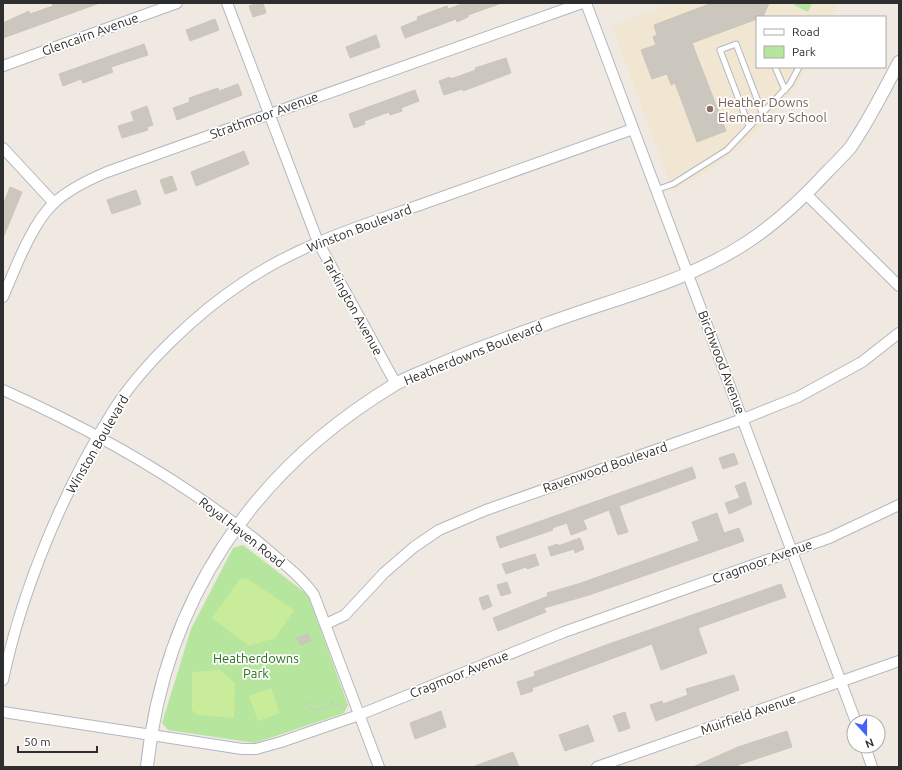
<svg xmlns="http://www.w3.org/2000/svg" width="902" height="770" viewBox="0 0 902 770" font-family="Ubuntu,sans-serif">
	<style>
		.education { fill: #f0e6d1 }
		.green { fill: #b6e59e }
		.pitch { fill: #c9ec9a }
		.building { fill: #cbc7bf; stroke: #cbc5ba }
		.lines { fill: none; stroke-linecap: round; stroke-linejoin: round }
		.service-casing { stroke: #b4b7c1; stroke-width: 7 }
		.minor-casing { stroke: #b4b7c1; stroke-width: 12 }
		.tertiary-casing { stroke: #b4b7c1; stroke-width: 14 }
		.path { stroke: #c9c9c9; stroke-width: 2; stroke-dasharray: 3 2; stroke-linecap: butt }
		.service { stroke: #fff; stroke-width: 5 }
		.minor { stroke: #fff; stroke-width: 10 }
		.tertiary { stroke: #fff; stroke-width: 12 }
		.education-dot { fill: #8d6e63; stroke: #fff; stroke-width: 1.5 }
		.labels { text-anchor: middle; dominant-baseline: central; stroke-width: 3.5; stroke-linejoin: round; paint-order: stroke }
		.street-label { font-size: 13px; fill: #2e2e2e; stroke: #fff }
		.education-label { font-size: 13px; fill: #785e54; stroke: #fff; text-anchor: start }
		.park-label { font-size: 13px; fill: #2c6e1b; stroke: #fff }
	</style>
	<rect width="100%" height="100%" fill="#efe9e1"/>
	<path class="education" d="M671,3H838L831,17H757V67H806L792,93L749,139L711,169L673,191L612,26Z"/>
	<g class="green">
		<path d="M795,3H812L808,12L794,5Z"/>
		<path d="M243,545L308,595L348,705L344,713L255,743L168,730L162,723L191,629L233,548Z"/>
	</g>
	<g class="pitch">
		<path d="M246,578L294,610L275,638L249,646L212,618L239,580Z"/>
		<path d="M220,670L235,683L234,718L197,715L192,710V672Z"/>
		<path d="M271,688L280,713L258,721L249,696Z"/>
	</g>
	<g class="building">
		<path d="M52,3L97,4L3,38V23L29,11L30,14L53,6Z"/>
		<path d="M257,3H263L266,13L253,17L249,6Z"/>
		<path d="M465,3L499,4L468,15V17L457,22L456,19L405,38L401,27L418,20L417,17L447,6L448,9Z"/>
		<path d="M712,3H769L763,17H757V19L692,43L726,131L697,142L675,83L671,85L667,74L652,79L641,50L656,45L653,37L657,35L654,25Z"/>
		<path d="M215,19L219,30L190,41L186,30Z"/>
		<path d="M376,35L380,47L350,58L346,47Z"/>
		<path d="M144,44L148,55L111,67L113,72L83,83L81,79L63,86L59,74Z"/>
		<path d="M506,58L511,73L463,91L462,89L444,95L439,81L450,77L451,79L476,70L475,68Z"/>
		<path d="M238,84L242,95L177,120L173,108L190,102L189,98L218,88L219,91Z"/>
		<path d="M415,90L419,101L401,108L402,111L390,115L389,112L364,121L365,124L354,128L349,114Z"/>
		<path d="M147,106L153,125L147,127L148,130L122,138L118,126L134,121L131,112Z"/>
		<path d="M244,151L249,164L196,186L191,172Z"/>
		<path d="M172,176L177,190L165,194L160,180Z"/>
		<path d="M10,187L22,192L3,238V205Z"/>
		<path d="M136,190L141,204L112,214L107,200Z"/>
		<path d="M734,453L738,464L723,469L719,458Z"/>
		<path d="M692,467L696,478L619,506L628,532L618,535L609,510L583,520L587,529L571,535L567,523L552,528L553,530L500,548L496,537Z"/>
		<path d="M745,482L752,504L729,514L725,503L740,498L735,486Z"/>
		<path d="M717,513L724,533L739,528L744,541L589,595L544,608L546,612L498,631L493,618L548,596L547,593L578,584L699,541L692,522Z"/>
		<path d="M580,538L584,549L575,553L574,549L551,556L548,547L558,544V546Z"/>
		<path d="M535,554L539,565L527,569L526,567L506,574L502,564Z"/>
		<path d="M507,582L511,593L501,596L497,585Z"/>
		<path d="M781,584L786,597L698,628L707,653L661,670L652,644L532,688L533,691L521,695L517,682L535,676L534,672L606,645Z"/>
		<path d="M488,595L492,606L483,610L479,598Z"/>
		<path d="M308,634L311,641L300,645L297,638Z"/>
		<path d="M734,675L739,690L656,721L650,705L662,701L663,704L688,695L686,689Z"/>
		<path d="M441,711L446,727L415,739L410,723Z"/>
		<path d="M625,712L630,728L619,732L613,716Z"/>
		<path d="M588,725L594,741L565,751L559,735Z"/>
		<path d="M787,731L792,747L738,765L739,767H693L738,747Z"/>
		<path d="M513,752L519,767H476L475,766Z"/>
	</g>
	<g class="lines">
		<g class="service-casing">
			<g id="service">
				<path d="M775,67L785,90"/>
				<path d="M749,126L720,50L736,44L762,112"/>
				<path d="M656,190L673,184L727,150L790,84L799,67"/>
			</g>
		</g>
		<g class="minor-casing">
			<g id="minor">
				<path d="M227,3L318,242L396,384"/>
				<path d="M586,3L856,722"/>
				<path d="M3,66L177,3"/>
				<path d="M3,148L54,203"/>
				<path d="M806,194L899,286"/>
				<path d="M3,297C15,269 32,223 54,203C69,189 88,180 107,172L582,3"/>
				<path d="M3,390C95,431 184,481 262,545C280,561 300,575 314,595L379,767"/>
				<path d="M326,624L345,615L384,573L414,547L439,530L486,510L743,419L798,397L862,362L899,333"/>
				<path d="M3,680C22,589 64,489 113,411C143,364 198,312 244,282C297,246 357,227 417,206C489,181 561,155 633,129"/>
				<path d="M3,712L242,749H256L281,742L359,715L564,632L829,538L899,505"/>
				<path d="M865,746L872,767"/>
				<path d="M597,767L899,661"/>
			</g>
		</g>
		<g class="tertiary-casing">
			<path id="tertiary" d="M147,767C164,601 252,471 394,385C404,379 417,374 429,369C467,352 507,338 546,324C615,298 688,282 749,241C779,221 804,197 827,172C835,164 843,156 850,148C869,121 884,90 899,62"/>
		</g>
		<path class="path" d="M306,702C312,714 324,712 332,703L345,708"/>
		<use href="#service" class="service"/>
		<use href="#minor" class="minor"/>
		<use href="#tertiary" class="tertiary"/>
	</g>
	<circle class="education-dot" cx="710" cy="109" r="4"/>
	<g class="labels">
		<g class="street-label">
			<text transform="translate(90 34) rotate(-20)">Glencairn Avenue</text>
			<text transform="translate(264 115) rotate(-20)">Strathmoor Avenue</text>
			<text transform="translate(359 228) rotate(-21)">Winston Boulevard</text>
			<text transform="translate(353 306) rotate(61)">Tarkington Avenue</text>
			<text transform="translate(473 353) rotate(-22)">Heatherdowns Boulevard</text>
			<text transform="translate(722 362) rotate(69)">Birchwood Avenue</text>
			<text transform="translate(97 444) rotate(-60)">Winston Boulevard</text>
			<text transform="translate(605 467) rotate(-19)">Ravenwood Boulevard</text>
			<text transform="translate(242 532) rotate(38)">Royal Haven Road</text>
			<text transform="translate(762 561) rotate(-20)">Cragmoor Avenue</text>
			<text transform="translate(459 674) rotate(-22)">Cragmoor Avenue</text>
			<text transform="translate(748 714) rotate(-19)">Muirfield Avenue</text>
		</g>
		<g class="education-label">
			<text x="718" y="102">Heather Downs<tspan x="718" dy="15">Elementary School</tspan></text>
		</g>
		<g class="park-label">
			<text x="256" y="658">Heatherdowns<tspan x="256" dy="15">Park</tspan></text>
		</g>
	</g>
	<rect width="902" height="770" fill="none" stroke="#2e2e2e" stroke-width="8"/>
	<rect x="756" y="16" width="130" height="52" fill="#ffffff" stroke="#ababab"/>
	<rect x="764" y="29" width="20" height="6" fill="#ffffff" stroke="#ababab"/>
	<text x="792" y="36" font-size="12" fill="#2e2e2e">Road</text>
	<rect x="764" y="46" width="20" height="12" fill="#b6e59e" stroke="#ababab"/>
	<text x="792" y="56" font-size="12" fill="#2e2e2e">Park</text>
	<g transform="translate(866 734) rotate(159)"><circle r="19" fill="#ffffff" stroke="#ababab"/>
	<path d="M0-3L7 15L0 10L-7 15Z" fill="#4264fb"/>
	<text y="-6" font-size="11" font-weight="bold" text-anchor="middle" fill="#2e2e2e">N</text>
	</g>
	<path d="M18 746v6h79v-6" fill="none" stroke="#2e2e2e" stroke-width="2"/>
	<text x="24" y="746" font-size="12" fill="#2e2e2e" stroke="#ffffff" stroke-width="3" paint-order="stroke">50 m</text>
</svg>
